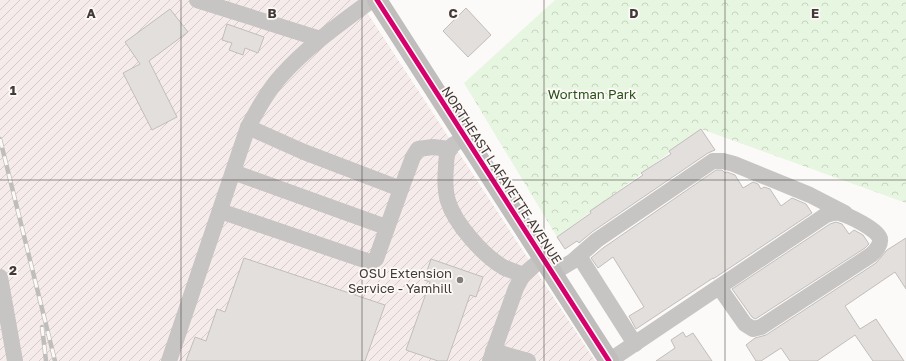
<svg xmlns="http://www.w3.org/2000/svg" width="906" height="361" viewBox="0 0 906 361" font-family="'Golos Text',sans-serif">
	<style>
		.industrial { fill: url(#industrial-furrows) }
		.park { fill: url(#park-crowns) }
		.building { fill: #e3dfdc; stroke: #c1bdbb }
		.lines { fill: none; stroke-linecap: round; stroke-linejoin: round }
		.minor { stroke: #c7c4c4; stroke-width: 16 }
		.major { stroke: #c0bebc; stroke-width: 20 }
		.rail-casing { stroke: #c0bebc; stroke-width: 4.5 }
		.rail { stroke: #fdf9f7; stroke-width: 3; stroke-dasharray: 9; stroke-linecap: butt }
		.cycleway-casing { stroke: #fdf9f7; stroke-width: 8 }
		.cycleway { stroke: #d6006c; stroke-width: 5 }
		.grid { fill: none; stroke: #423a37; stroke-width: 1; stroke-opacity: 0.55 }
		.poi-dot { fill: #837d7b; stroke: #fdf9f7; stroke-width: 1.5 }
		.labels { text-anchor: middle; dominant-baseline: central; stroke-width: 3.5; stroke-linejoin: round; paint-order: stroke }
		.park-label { font-size: 13px; fill: #275416; stroke: #fdf9f7 }
		.street-label { font-size: 13px; fill: #423a37; stroke: #fdf9f7 }
		.poi-label { font-size: 13px; fill: #423a37; stroke: #fdf9f7; text-anchor: end }
		.grid-label { font-size: 13px; text-anchor: middle; font-weight: bold; fill: #423a37; stroke: #fdf9f7; stroke-width: 3.5; stroke-linejoin: round; paint-order: stroke }
	</style>
	<defs>
		<pattern id="industrial-furrows" width="10" height="10" patternUnits="userSpaceOnUse"><rect width="10" height="10" fill="#f5ebea"/><path d="M-1 1l2-2M0 10L10 0M9 11l2-2" fill="none" stroke="#d3cac9"/></pattern>
		<pattern id="park-crowns" width="20" height="18" patternUnits="userSpaceOnUse"><rect width="20" height="18" fill="#e7f6e0"/><path d="M2 6a3 3 0 1 1 6 0M12 15a3 3 0 1 1 6 0" fill="none" stroke="#c7d4c1"/></pattern>
	</defs>
	<rect width="100%" height="100%" fill="#fcfaf8"/>
	<path class="industrial" d="M0,0H359L595,361H0Z"/>
	<path class="park" d="M555,0H906V203L701,129L557,237L464,83Z"/>
	<g class="building">
		<path d="M466,8L491,35L468,57L443,31Z"/>
		<path d="M170,9L188,32L149,61L177,117L152,130L123,73L140,64L125,42Z"/>
		<path d="M227,24L264,37L258,53L245,48L243,55L229,50L232,43L222,40Z"/>
		<path d="M701,129L715,150L708,153L592,232L579,243L577,241L565,249L557,237L591,213L590,211L643,175L641,173L671,154L669,151Z"/>
		<path d="M716,170H722L725,173L727,172L735,175L743,188L753,182L758,184L761,189L764,187L770,189L781,206L792,198L806,204L812,213L713,279V278L636,329L629,316L644,307L613,257L598,268L591,258L603,248Z"/>
		<path d="M836,222L842,224L849,234L854,230L863,235L869,244L865,248L757,318L755,319L752,317L732,289L830,224Z"/>
		<path d="M906,238V289L895,272L845,306L860,329L876,319L904,361H873L855,335L817,361H790L781,348L761,361H756L746,345L755,338L766,335L876,263L887,250Z"/>
		<path d="M244,258L385,305L365,361H186L195,337L206,341L217,309L225,312Z"/>
		<path d="M431,259L483,277L476,297L470,295L447,361H438L406,350L430,282L424,280Z"/>
		<path d="M683,332L686,337L693,333L712,361H656L675,348L671,340Z"/>
	</g>
	<g class="lines">
		<g class="minor">
			<path d="M197,0L320,39"/>
			<path d="M248,127L304,152L401,189L413,157L418,149L433,147L449,149"/>
			<path d="M456,143C447,147 446,159 446,167C445,178 445,191 448,201C455,224 483,255 503,267C509,270 517,272 523,275"/>
			<path d="M233,172L386,227"/>
			<path d="M220,211L370,262L376,259L401,189"/>
			<path d="M579,256L635,344"/>
			<path d="M553,273L573,261L597,240L713,161H723L734,164L810,195L845,213"/>
			<path d="M0,277L15,361"/>
			<path d="M493,351L528,361"/>
			<path d="M169,361L248,127C258,109 268,90 282,75C308,46 341,23 372,0"/>
			<path d="M490,361L516,288L523,275L543,258"/>
			<path d="M609,361L826,215C830,214 835,212 839,213C848,215 879,230 880,239C881,246 875,251 871,255L761,327L753,329L745,324L719,287"/>
		</g>
		<path class="major" d="M377,0L609,361"/>
		<g class="rail-casing">
			<g id="rail">
				<path d="M0,139L55,361"/>
				<path d="M42,327L46,361"/>
			</g>
		</g>
		<use href="#rail" class="rail"/>
		<g class="cycleway-casing">
			<path id="cycleway" d="M377,0L609,361"/>
		</g>
		<use href="#cycleway" class="cycleway"/>
	</g>
	<path class="grid" d="M181,0V361M362,0V361M544,0V361M725,0V361M0,180H906"/>
	<circle class="poi-dot" cx="460" cy="280" r="4"/>
	<g class="labels">
		<g class="park-label">
			<text x="592" y="94">Wortman Park</text>
		</g>
		<g class="street-label">
			<text transform="translate(502 175) rotate(57)">NORTHEAST LAFAYETTE AVENUE</text>
		</g>
		<g class="poi-label">
			<text x="452" y="273">OSU Extension<tspan x="452" dy="15">Service - Yamhill</tspan></text>
		</g>
	</g>
	<g class="grid-label">
		<text x="91" y="18">A</text>
		<text x="272" y="18">B</text>
		<text x="453" y="18">C</text>
		<text x="634" y="18">D</text>
		<text x="815" y="18">E</text>
		<text x="13" y="95">1</text>
		<text x="13" y="275">2</text>
	</g>
</svg>
